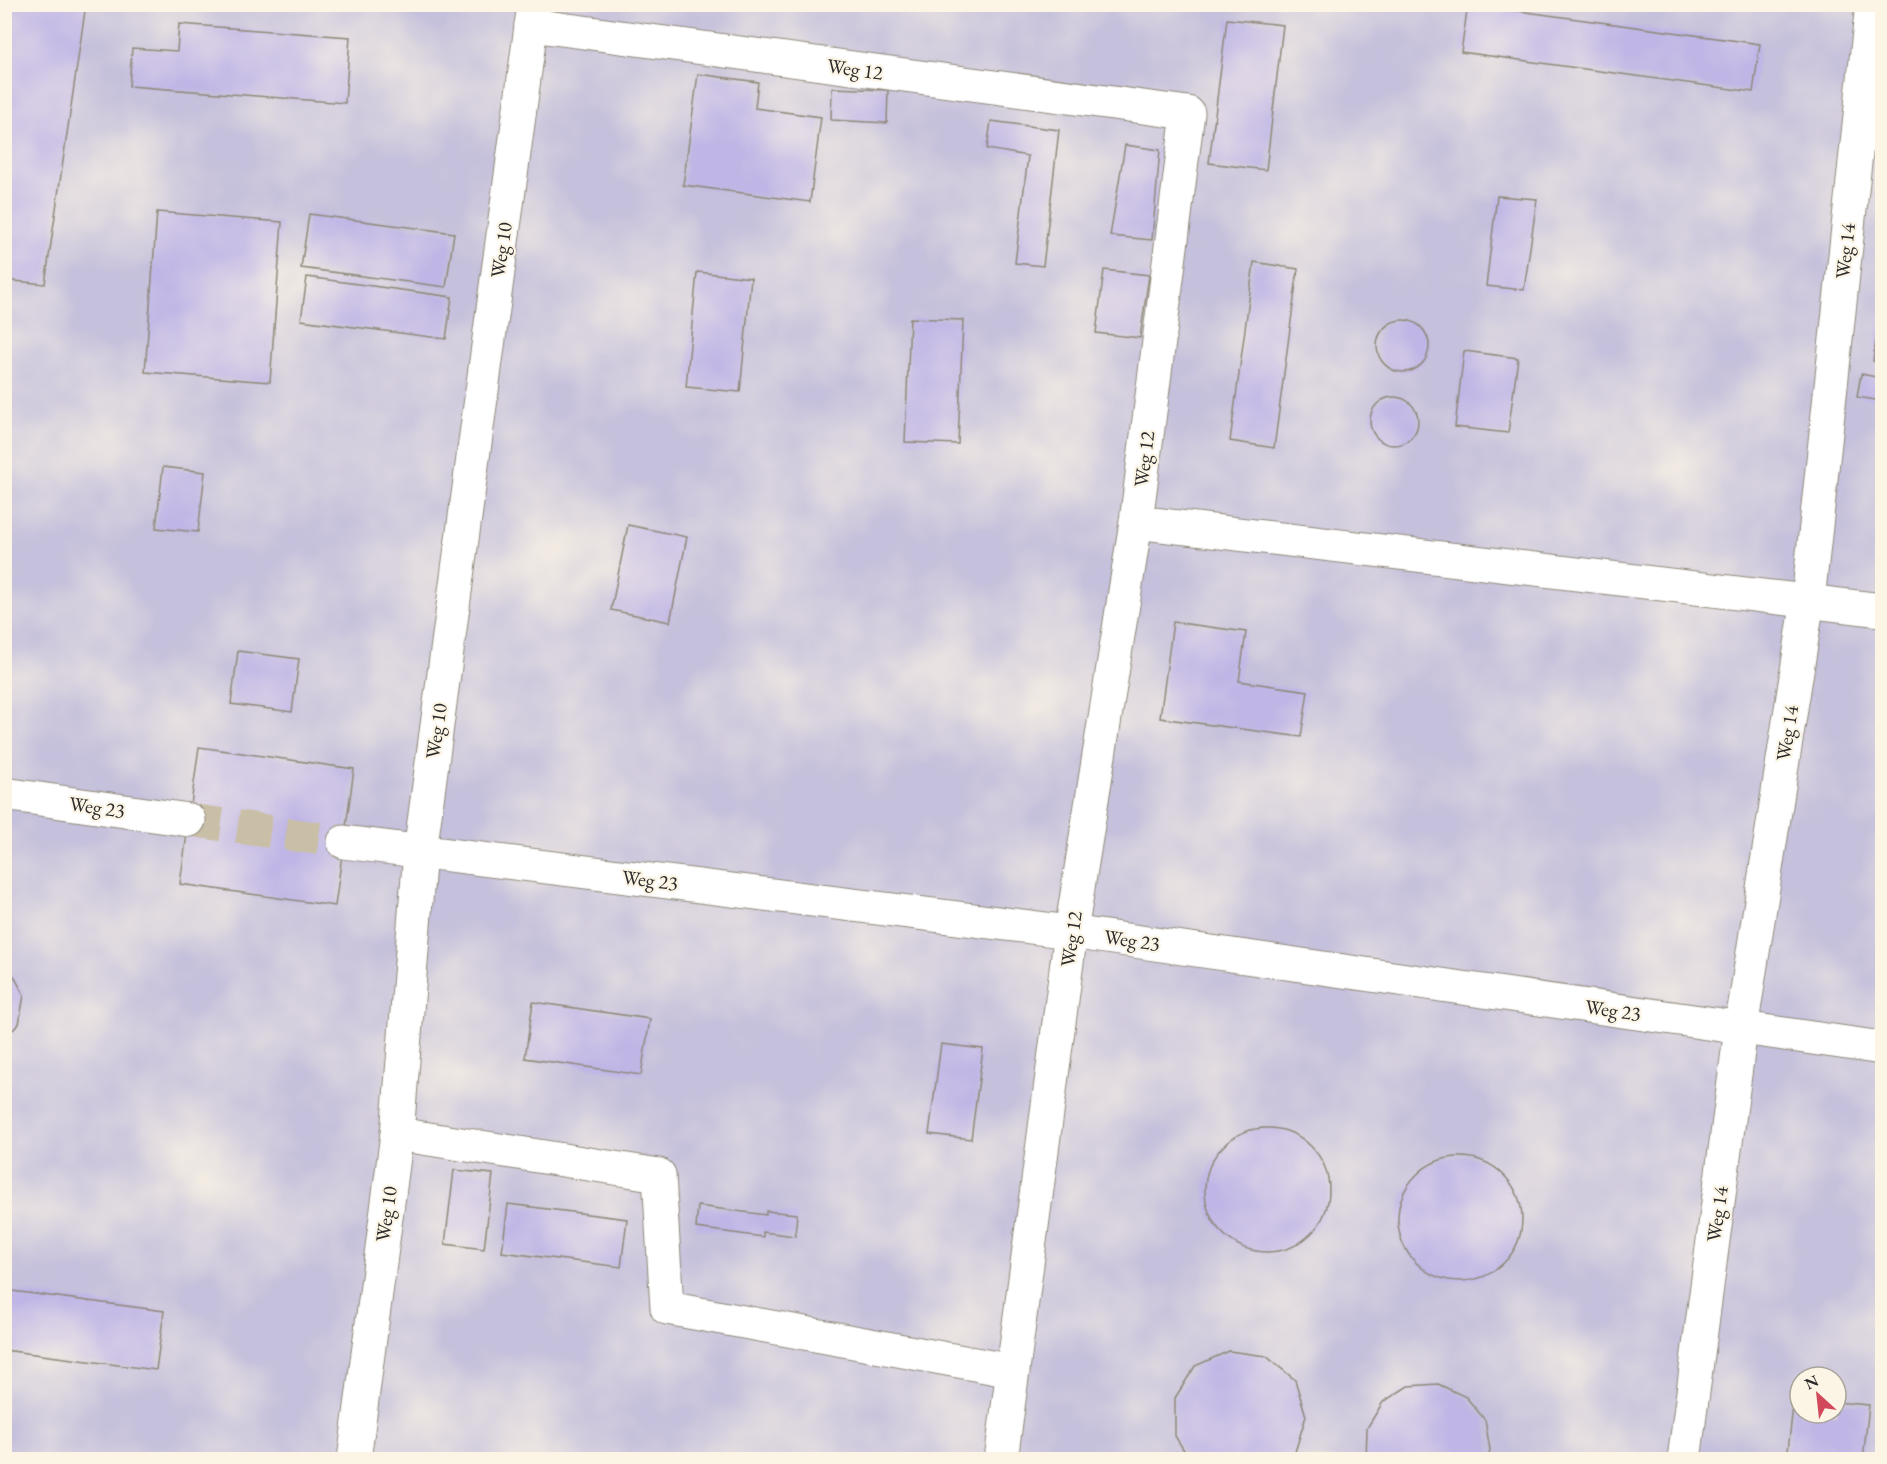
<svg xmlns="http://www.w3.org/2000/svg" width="1887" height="1464" viewBox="0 0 1887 1464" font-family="'EB Garamond',serif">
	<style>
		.industrial { fill: #c5c0db; fill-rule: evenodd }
		.building { fill: #bfb6e6 }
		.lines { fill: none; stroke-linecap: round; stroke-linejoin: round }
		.minor-tunnel { stroke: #c9bfa7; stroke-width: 33; stroke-dasharray: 33 16; stroke-linecap: butt }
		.minor-casing { stroke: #8e8878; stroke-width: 35 }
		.minor { stroke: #fff; stroke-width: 33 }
		.labels { text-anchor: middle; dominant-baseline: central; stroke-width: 4.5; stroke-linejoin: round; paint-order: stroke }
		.street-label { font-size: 20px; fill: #2b2b2b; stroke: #fcf5e5 }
	</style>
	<rect width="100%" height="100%" fill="#fcf5e5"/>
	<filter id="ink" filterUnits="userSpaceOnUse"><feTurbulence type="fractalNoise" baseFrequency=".0167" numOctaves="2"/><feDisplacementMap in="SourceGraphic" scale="12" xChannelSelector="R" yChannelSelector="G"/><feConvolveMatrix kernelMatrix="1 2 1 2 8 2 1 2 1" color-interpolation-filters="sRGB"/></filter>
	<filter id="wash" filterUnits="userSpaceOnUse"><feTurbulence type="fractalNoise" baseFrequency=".008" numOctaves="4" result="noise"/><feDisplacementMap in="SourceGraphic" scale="24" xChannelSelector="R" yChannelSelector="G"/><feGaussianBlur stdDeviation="1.35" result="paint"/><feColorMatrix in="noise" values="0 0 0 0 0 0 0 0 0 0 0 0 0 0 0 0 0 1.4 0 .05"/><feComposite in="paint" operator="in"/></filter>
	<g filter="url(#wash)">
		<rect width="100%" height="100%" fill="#f1e4c6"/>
		<path class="industrial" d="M5,5H1882V1459L5,1460ZM1800,1377H1836V1413H1800Z"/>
		<g id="blocks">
			<g class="building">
				<path d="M4,4H86L45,284L4,280Z"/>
				<path d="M1468,4L1760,44L1753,92L1461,52Z"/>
				<path d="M1227,19L1283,25L1266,170L1209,163Z"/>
				<path d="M179,24L350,37L345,103L129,86L132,48L177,51Z"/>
				<path d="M698,74L758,82L755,108L821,117L810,202L683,185Z"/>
				<path d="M832,88L888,90L887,123L831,120Z"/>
				<path d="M991,121L1059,130L1043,266L1015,263L1028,156L987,149Z"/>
				<path d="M1125,145L1160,150L1152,240L1110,236Z"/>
				<path d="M1497,196L1537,199L1524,290L1486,286Z"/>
				<path d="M157,212L282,222L270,382L145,372Z"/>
				<path d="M309,214L454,233L446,287L301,268Z"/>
				<path d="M1254,262L1298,269L1274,448L1230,441Z"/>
				<path d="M1104,270L1149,275L1140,338L1096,333Z"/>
				<path d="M697,272L751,278L740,392L686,387Z"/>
				<path d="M307,277L452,297L446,339L301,320Z"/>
				<path d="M1881,306H1882V362L1873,361Z"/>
				<path d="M910,318L963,320L958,444L905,442Z"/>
				<circle cx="1403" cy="346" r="26"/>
				<path d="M1464,351L1518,358L1508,433L1455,427Z"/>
				<path d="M1861,374L1882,378V401L1857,397Z"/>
				<circle cx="1394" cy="421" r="24"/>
				<path d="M163,467L205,472L198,532L156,528Z"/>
				<path d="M628,525L687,537L670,622L611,610Z"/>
				<path d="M1173,622L1246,632L1239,681L1308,691L1301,737L1160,718Z"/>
				<path d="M238,651L299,659L292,712L231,704Z"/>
				<path d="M199,747L354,769L335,906L180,884Z"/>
				<path d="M4,975L14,976L24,995L19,1024L4,1038Z"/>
				<path d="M533,1002L650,1019L641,1075L525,1058Z"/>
				<path d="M941,1044L983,1049L971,1139L929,1134Z"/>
				<circle cx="1267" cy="1190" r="62"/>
				<circle cx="1460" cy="1219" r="62"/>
				<path d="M454,1170L493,1174L484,1249L445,1244Z"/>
				<path d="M508,1204L627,1219L621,1267L502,1252Z"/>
				<path d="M698,1206L766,1215V1211L797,1214L795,1236L763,1232V1237L696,1228Z"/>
				<path d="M12,1291L164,1311L156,1370L4,1350Z"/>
				<path d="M1229,1351L1266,1356L1295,1380L1306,1416L1295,1452L1287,1460H1190L1175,1436V1398L1195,1366Z"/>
				<path d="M1438,1384L1466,1397L1485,1420L1490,1450L1487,1460H1366L1367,1428L1383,1402L1408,1386Z"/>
				<path d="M1794,1397L1800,1398V1413H1836V1402L1869,1405L1863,1460H1787Z"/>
			</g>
		</g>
	</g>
	<g filter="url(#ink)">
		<use href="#blocks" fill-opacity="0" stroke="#8e8878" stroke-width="1.5"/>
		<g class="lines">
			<path class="minor-tunnel" d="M189,820L344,842"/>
			<g class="minor-casing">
				<g id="minor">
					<path d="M531,25L1188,113L1136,522L1071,932L1001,1460"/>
					<path d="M1136,522L1882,610"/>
					<path d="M4,794L189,820"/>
					<path d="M344,842L1071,932L1882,1048"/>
					<path d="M397,1134L659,1175L667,1308L1013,1371"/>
					<path d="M354,1460L397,1134L420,852L534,4"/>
					<path d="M1684,1460L1741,1029L1808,600L1872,4"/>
				</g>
			</g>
			<use href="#minor" class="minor"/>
		</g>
	</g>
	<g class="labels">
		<g class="street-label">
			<text transform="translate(855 69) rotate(8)">Weg 12</text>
			<text transform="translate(501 250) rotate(-82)">Weg 10</text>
			<text transform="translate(1845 251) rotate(-84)">Weg 14</text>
			<text transform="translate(1144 459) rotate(-83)">Weg 12</text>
			<text transform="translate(436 731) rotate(-82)">Weg 10</text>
			<text transform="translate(1787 733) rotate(-81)">Weg 14</text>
			<text transform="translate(97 807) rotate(8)">Weg 23</text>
			<text transform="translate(650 880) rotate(7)">Weg 23</text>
			<text transform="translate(1071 939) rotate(-82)">Weg 12</text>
			<text transform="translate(1132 940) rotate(8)">Weg 23</text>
			<text transform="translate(1613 1010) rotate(8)">Weg 23</text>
			<text transform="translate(386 1214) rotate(-82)">Weg 10</text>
			<text transform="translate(1717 1214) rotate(-82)">Weg 14</text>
		</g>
	</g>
	<rect width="1887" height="1464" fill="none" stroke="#fcf5e5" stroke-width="24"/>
	<g transform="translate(1818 1395) rotate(333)"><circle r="28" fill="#fcf5e5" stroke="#a8a49b" stroke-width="1.5"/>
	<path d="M0-4.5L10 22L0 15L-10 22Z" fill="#d1495b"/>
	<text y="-9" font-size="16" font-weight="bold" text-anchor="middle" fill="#2b2b2b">N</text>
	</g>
</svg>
